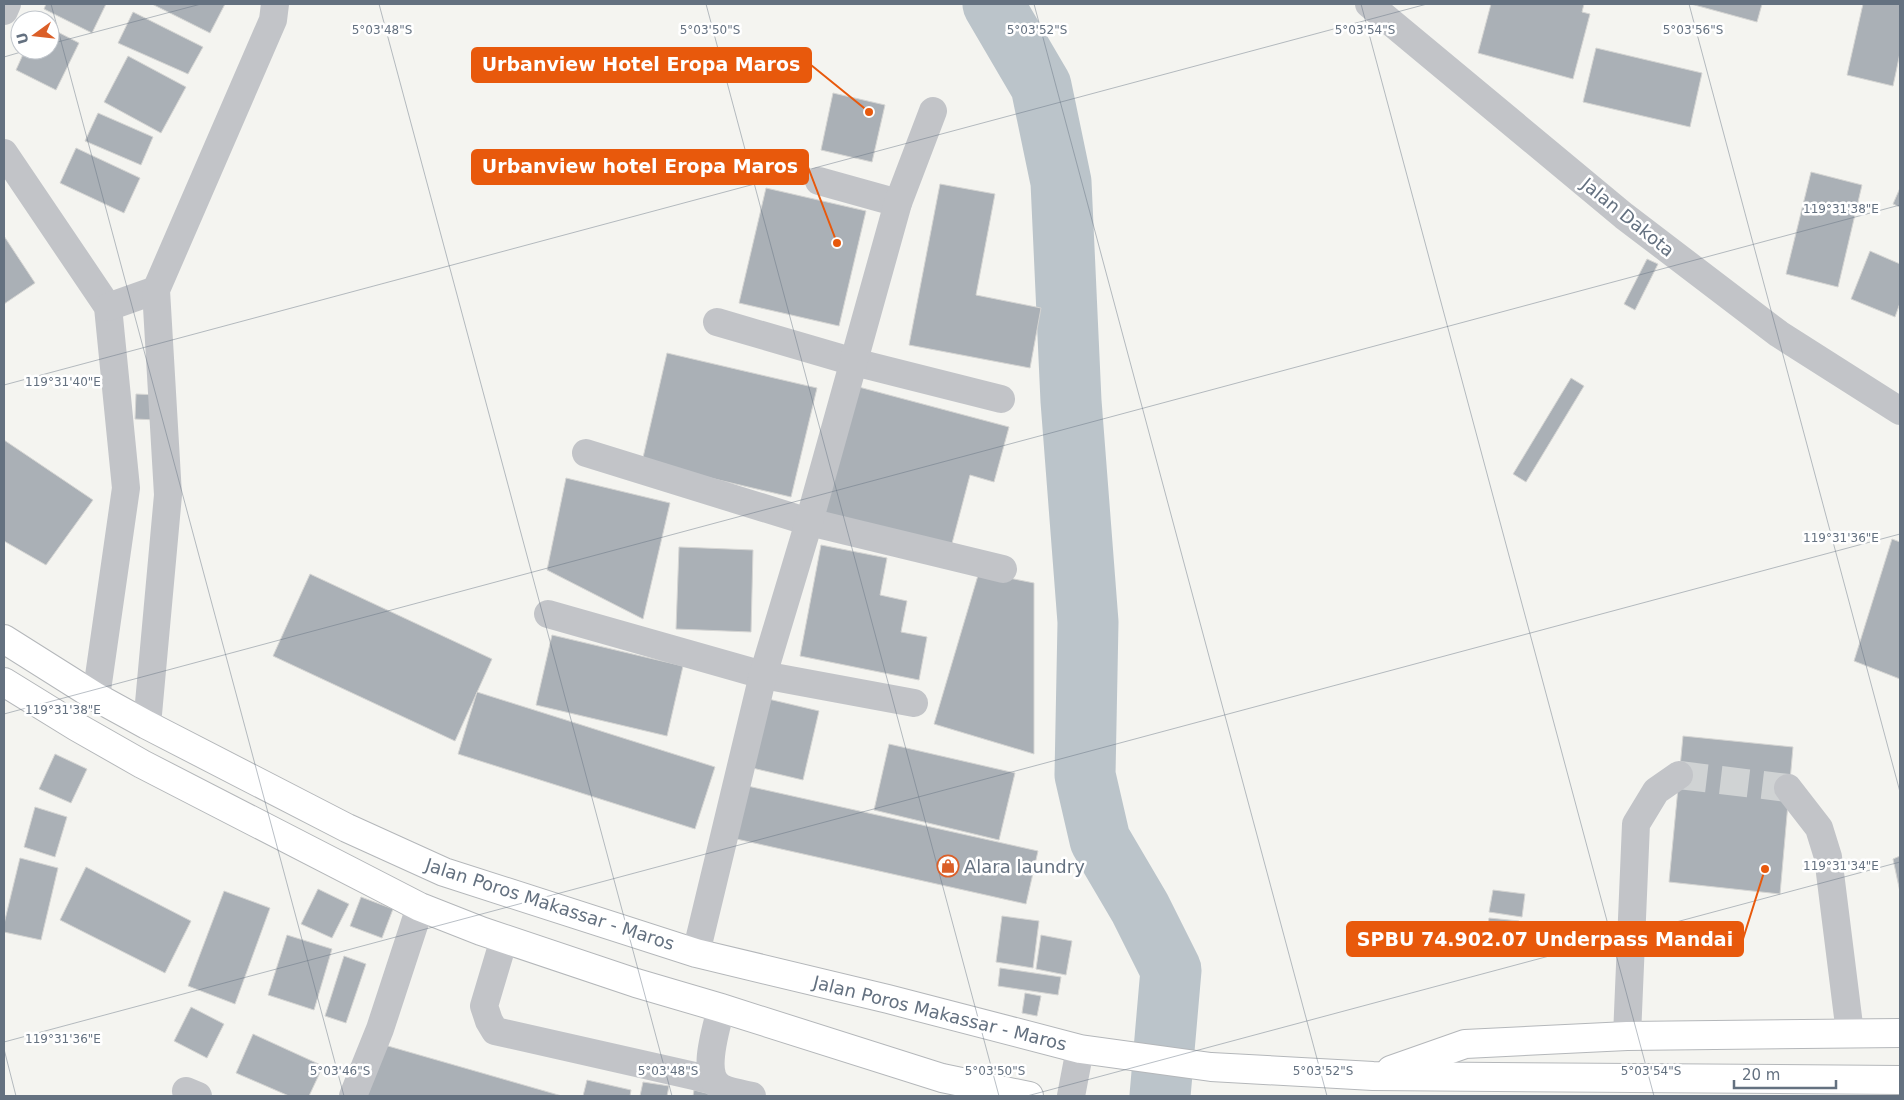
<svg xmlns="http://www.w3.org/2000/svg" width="1904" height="1100" viewBox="0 0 1904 1100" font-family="'DejaVu Sans',sans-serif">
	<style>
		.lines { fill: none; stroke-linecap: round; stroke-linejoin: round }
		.river { stroke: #bbc4ca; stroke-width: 61 }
		.building { fill: #aab0b6; stroke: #d5d5d3 }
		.minor-tunnel { stroke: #d0d3d4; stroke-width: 28; stroke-dasharray: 28 14; stroke-linecap: butt }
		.highway-casing { stroke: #b4b7ba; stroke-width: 30 }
		.minor { stroke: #c2c4c8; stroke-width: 28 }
		.highway { stroke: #fff; stroke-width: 28 }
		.ticks { fill: none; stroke: #647180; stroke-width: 1; stroke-opacity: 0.45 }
		.labels { text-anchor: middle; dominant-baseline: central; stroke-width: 5; stroke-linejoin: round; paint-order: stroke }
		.street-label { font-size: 18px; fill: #647180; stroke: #fff }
		.poi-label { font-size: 18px; fill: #647180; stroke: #fff; text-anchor: start }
		.ticks-label { font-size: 12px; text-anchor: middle; fill: #647180; stroke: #fff; stroke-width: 5; stroke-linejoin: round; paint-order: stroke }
		.leader { fill: none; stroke: #e8590c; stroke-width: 2 }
		.callout-dot { fill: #e8590c; stroke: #fff; stroke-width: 2 }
		.callout { fill: #e8590c; stroke: #e8590c; stroke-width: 2 }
		.callout-label { font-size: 19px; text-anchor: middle; font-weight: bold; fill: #fff }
	</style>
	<rect width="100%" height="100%" fill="#f4f4f0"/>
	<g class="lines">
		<path class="river" d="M993,4L1041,86L1061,182L1071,401L1088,622L1085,775L1100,840L1140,908L1171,970L1160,1096"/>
	</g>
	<g class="building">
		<path d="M46,4H106L92,33L44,9Z"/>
		<path d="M152,4H225L210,33Z"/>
		<path d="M1491,4H1584L1582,12L1590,14L1573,79L1478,53Z"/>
		<path d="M1691,4H1762L1757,22Z"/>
		<path d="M1863,4H1900V53L1893,86L1847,75Z"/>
		<path d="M133,12L203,47L188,74L118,43Z"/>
		<path d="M50,28L79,43L56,90L16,70L25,50H50Z"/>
		<path d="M1596,48L1702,73L1690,127L1583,102Z"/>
		<path d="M128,56L186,87L161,133L104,102Z"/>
		<path d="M833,93L885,105L872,162L821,150Z"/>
		<path d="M98,113L153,137L141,165L85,141Z"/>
		<path d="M76,148L140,178L124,213L60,183Z"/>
		<path d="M1811,172L1862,185L1838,287L1786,274Z"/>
		<path d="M940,184L995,194L976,295L1041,308L1030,368L909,345Z"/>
		<path d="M766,188L866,211L839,326L739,303Z"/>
		<path d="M1900,188V207L1893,204Z"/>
		<path d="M4,236L35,283L4,304Z"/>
		<path d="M1870,251L1900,264V303L1895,317L1851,299Z"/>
		<path d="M1647,259L1658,264L1635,310L1624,304Z"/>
		<path d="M667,353L817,388L791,497L642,462Z"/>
		<path d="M1571,378L1584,386L1526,482L1513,474Z"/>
		<path d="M855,386L1009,427L994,482L970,475L950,551L821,517Z"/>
		<path d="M136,394L159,395L158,420L135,419Z"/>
		<path d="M4,440L93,500L46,565L4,541Z"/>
		<path d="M566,478L670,503L643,619L547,570Z"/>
		<path d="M1892,539L1900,542V679L1854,661Z"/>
		<path d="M821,545L887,558L880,595L907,601L901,632L927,637L919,680L800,656Z"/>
		<path d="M679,547L753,550L751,632L676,629Z"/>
		<path d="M979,572L1034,583V754L934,724Z"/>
		<path d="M310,574L492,659L455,741L273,656Z"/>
		<path d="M552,635L683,666L667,736L536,705Z"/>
		<path d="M477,692L715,767L695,829L458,754Z"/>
		<path d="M764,698L819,711L803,780L748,767Z"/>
		<path d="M1683,736L1793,747L1780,894L1669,882Z"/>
		<path d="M889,744L1015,773L999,840L874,810Z"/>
		<path d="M55,754L87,769L71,803L39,789Z"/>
		<path d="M743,785L1038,851L1026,904L732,838Z"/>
		<path d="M35,807L67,817L55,857L24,847Z"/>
		<path d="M1900,856V892L1893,859Z"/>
		<path d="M20,858L58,868L41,940L4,932V924Z"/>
		<path d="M86,867L191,921L165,973L60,920Z"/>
		<path d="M318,889L349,904L332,938L301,924Z"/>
		<path d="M1493,890L1525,894L1522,917L1489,912Z"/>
		<path d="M224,891L270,908L235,1004L188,986Z"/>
		<path d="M361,897L393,909L382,938L350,926Z"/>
		<path d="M1002,916L1039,921L1033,968L996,962Z"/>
		<path d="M1489,918L1519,921L1517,943L1486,940Z"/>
		<path d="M287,935L332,949L314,1010L268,995Z"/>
		<path d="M1041,935L1072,941L1066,975L1036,969Z"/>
		<path d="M344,956L366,964L346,1023L325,1016Z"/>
		<path d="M1000,968L1061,977L1058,995L998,986Z"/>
		<path d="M1025,993L1041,996L1037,1016L1022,1013Z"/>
		<path d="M191,1007L224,1024L207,1058L174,1041Z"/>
		<path d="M253,1034L323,1066L309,1096H289L236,1073Z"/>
		<path d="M381,1044L562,1096H365Z"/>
		<path d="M587,1080L631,1090L630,1096H583Z"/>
		<path d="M643,1082L669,1086L667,1096H640Z"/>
		<path d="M694,1090L718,1096H693Z"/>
	</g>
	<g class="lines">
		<path class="minor-tunnel" d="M1679,775L1788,788"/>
		<g class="highway-casing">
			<g id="highway">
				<path d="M4,639L96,697L147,725L347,828L444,872L696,953L888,999L1080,1049L1211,1067L1373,1076L1900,1080"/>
				<path d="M4,682L77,727L142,764L420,907L481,931L636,983L721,1008L942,1078L1029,1096"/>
				<path d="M1391,1070L1465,1044L1627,1036L1900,1033"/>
			</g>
		</g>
		<g class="minor">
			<path d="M1369,4L1624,216L1779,334L1900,411"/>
			<path d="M4,11L7,4"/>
			<path d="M4,153L108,307L126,488L96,697"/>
			<path d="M819,181L898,203"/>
			<path d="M108,307L156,290"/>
			<path d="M717,322L854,362L1001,399"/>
			<path d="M586,453L809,522L1003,569"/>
			<path d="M548,614L763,675L914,703"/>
			<path d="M147,725L168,495L156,290L273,20L275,4"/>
			<path d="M1788,788L1819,828L1828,857L1850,1033"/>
			<path d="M504,939L484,1006L489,1021L495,1031L712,1080"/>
			<path d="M696,953L763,675L809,522L898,203L933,111"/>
			<path d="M721,1008C717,1028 699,1076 722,1088C730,1092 743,1094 752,1096"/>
			<path d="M1627,1036L1636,824L1656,791L1679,775"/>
			<path d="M186,1091L198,1096"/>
			<path d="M353,1096L380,1029L420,907"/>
			<path d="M1071,1096L1080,1049"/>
		</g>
		<use href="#highway" class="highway"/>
	</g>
	<path class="ticks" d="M51,4L344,1096M379,4L672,1096M706,4L999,1096M1034,4L1327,1096M1361,4L1654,1096M1689,4L1900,792M50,44L201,4M4,57L28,50M4,385L1427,4M4,714L1900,205M4,1042L1900,534M4,1049L16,1096M1027,1096L1900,862"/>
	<defs>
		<g id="shop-ring" transform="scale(1.125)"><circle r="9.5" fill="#fff" stroke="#db5f28" stroke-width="1.5"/><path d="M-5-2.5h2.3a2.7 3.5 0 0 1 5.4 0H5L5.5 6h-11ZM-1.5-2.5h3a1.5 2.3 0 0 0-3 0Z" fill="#db5f28"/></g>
	</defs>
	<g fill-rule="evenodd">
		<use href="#shop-ring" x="948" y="866"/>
	</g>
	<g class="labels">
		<g class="street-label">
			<text transform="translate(1628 217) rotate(39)">Jalan Dakota</text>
			<text transform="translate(550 904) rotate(18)">Jalan Poros Makassar - Maros</text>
			<text transform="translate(940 1013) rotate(14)">Jalan Poros Makassar - Maros</text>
		</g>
		<g class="poi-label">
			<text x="964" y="866">Alara laundry</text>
		</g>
	</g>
	<g class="ticks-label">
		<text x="382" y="34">5°03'48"S</text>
		<text x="710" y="34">5°03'50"S</text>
		<text x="1037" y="34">5°03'52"S</text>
		<text x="1365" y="34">5°03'54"S</text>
		<text x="1693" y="34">5°03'56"S</text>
		<text x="1841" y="213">119°31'38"E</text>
		<text x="63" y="386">119°31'40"E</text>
		<text x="1841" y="542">119°31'36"E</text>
		<text x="63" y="714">119°31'38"E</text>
		<text x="1841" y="870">119°31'34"E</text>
		<text x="63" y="1043">119°31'36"E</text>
		<text x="340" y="1075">5°03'46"S</text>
		<text x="668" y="1075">5°03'48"S</text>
		<text x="995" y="1075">5°03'50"S</text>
		<text x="1323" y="1075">5°03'52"S</text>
		<text x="1651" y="1075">5°03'54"S</text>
	</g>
	<path class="leader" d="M869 112L811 65M837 243L808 167M1765 869L1743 939"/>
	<g class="callout-dot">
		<circle cx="869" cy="112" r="5"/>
		<circle cx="837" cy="243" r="5"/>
		<circle cx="1765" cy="869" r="5"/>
	</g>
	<g class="callout">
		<rect x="472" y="48" width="339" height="34" rx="5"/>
		<rect x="472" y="150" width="336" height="34" rx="5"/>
		<rect x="1347" y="922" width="396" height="34" rx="5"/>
	</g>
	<g class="callout-label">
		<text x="641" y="71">Urbanview Hotel Eropa Maros</text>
		<text x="640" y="173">Urbanview hotel Eropa Maros</text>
		<text x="1545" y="946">SPBU 74.902.07 Underpass Mandai</text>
	</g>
	<rect width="1904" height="1100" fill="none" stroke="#647180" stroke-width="10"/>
	<g transform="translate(35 35) rotate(255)"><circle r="24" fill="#ffffff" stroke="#c1c6cc"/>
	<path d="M0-4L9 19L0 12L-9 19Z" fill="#db5f28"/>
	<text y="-8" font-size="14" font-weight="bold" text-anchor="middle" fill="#647180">U</text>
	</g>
	<path d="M1734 1080v8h102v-8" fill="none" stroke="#647180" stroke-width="2.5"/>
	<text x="1742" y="1080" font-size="15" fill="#647180" stroke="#ffffff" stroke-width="4" paint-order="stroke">20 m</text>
</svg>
